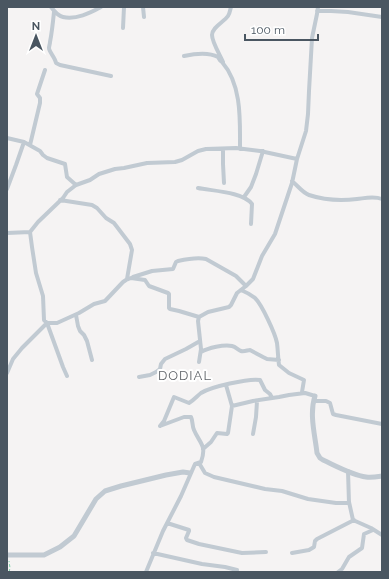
<svg xmlns="http://www.w3.org/2000/svg" width="389" height="579" viewBox="0 0 389 579" font-family="Raleway,sans-serif">
<rect width="100%" height="100%" fill="#f5f3f3"/>
<g fill="none" stroke-linecap="round" stroke-linejoin="round">
<!-- path -->
<path stroke="#7ad0a6" stroke-width="1" stroke-dasharray="3 2" stroke-linecap="butt" d="M9 572 10 568 9 561"/>
<!-- minor -->
<path stroke="#c1cad2" stroke-width="4" d="M51 7C54 11 58 16 63 17 76 20 90 13 101 7
M143 7 144 17
M317 11H331L348 12 382 17
M54 12C53 22 52 32 50 42 50 44 49 46 49 48 49 52 55 57 56 63L60 65 111 76
M123 28 124 7
M184 56C193 54 209 52 218 57 219 59 220 61 222 62 242 85 240 120 240 149
M223 62C220 55 212 42 212 35 212 27 224 22 228 16 230 13 230 10 231 7
M7 138 24 142 40 151 43 155 47 158 65 164 67 177 76 185
M30 145 40 103V98L37 94 45 70
M223 149V164L224 183
M292 181C297 185 303 193 309 195 324 200 341 201 357 199 366 198 374 196 382 199
M198 188C213 191 243 192 252 204L251 224
M7 189 16 165 24 142
M244 197 251 187 256 174 263 151
M60 200 92 205 97 208 106 218 114 223 130 244 132 250 127 279
M30 232 38 222 63 198 67 192 76 185 90 180 99 174 115 169 124 168 147 163 175 162 182 160 198 151 206 149 236 148 260 151 297 159
M7 233 30 232 32 247 36 273 43 296 44 320 47 323H57L79 313 94 304 105 301 123 282 126 280 131 278 145 280 149 286 168 293 169 294V308L170 309 179 311 199 317
M133 277 152 271 173 269 176 262 178 261C187 259 197 257 206 259L236 276 246 286
M241 290C246 292 251 295 255 298 262 305 275 333 277 343 278 351 278 358 279 365L289 373 304 380 302 392 315 396
M76 315 78 326 80 331 84 335 87 341 92 360
M201 352C208 348 224 344 232 346 236 347 238 350 241 351 244 352 248 350 250 350L263 357 267 359 279 360
M199 362 201 349 198 321 199 317 208 312 229 307 231 305 237 293 246 286 253 279 262 256 275 234 292 183 297 159 306 131 308 114 309 91 312 38 317 14 318 7
M7 373 13 359 22 348 47 323 63 367 67 376
M139 377 150 375 156 372 160 369 161 364 165 359 186 349 200 341
M226 385 232 406
M314 401H326L330 403 333 414 336 415 382 424
M160 426 164 421 174 397 189 403C194 400 197 396 201 393 210 387 249 378 260 380L265 390 270 394 272 398
M253 434 256 417 257 401
M203 449 211 442 217 433 227 434 228 433 232 406 253 401 279 397 289 395 305 393
M199 463 205 473 214 477 265 489 282 491 308 499 336 503H349L348 471
M349 502 353 520 371 528 382 535
M167 523 189 530V531L186 538 187 540 199 544 242 553 266 552
M153 553 202 564 225 567 237 570
M292 553 309 550 314 547 315 541 317 539 354 520
M146 572 163 531 181 496 195 464 201 462C207 445 200 444 194 430 192 426 193 421 191 417H184L160 426
M338 572 342 569 349 557 362 548 364 534 373 530"/>
<!-- tertiary -->
<path stroke="#c1cad2" stroke-width="5" d="M315 396C309 414 315 435 317 453L320 458 323 460C336 466 352 475 366 477 371 478 376 477 382 476
M7 555H44L60 547 74 536 96 499 105 491 121 486 166 475 183 472 190 473"/>
</g>
<g text-anchor="middle" dominant-baseline="central" stroke-width="4" stroke-linejoin="round" paint-order="stroke">
<!-- quarter labels -->
<g font-size="13" letter-spacing="1" fill="#5f6368" stroke="#fff">
<text x="185" y="375">DODIAL</text>
</g>
</g>
<!-- border -->
<rect width="389" height="579" fill="none" stroke="#4a5661" stroke-width="16"/>
<!-- north arrow -->
<g transform="translate(36 36)" stroke="#ffffff" stroke-width="3" paint-order="stroke">
<path d="M0-3L7 15L0 10L-7 15Z" fill="#4a5661"/>
<text y="-6" font-size="11" font-weight="bold" text-anchor="middle" fill="#4a5661">N</text>
</g>
<!-- scale -->
<path d="M245 34v6h73v-6" fill="none" stroke="#4a5661" stroke-width="2"/>
<text x="251" y="34" font-size="12" fill="#4a5661" stroke="#ffffff" stroke-width="3" paint-order="stroke">100 m</text>
</svg>
